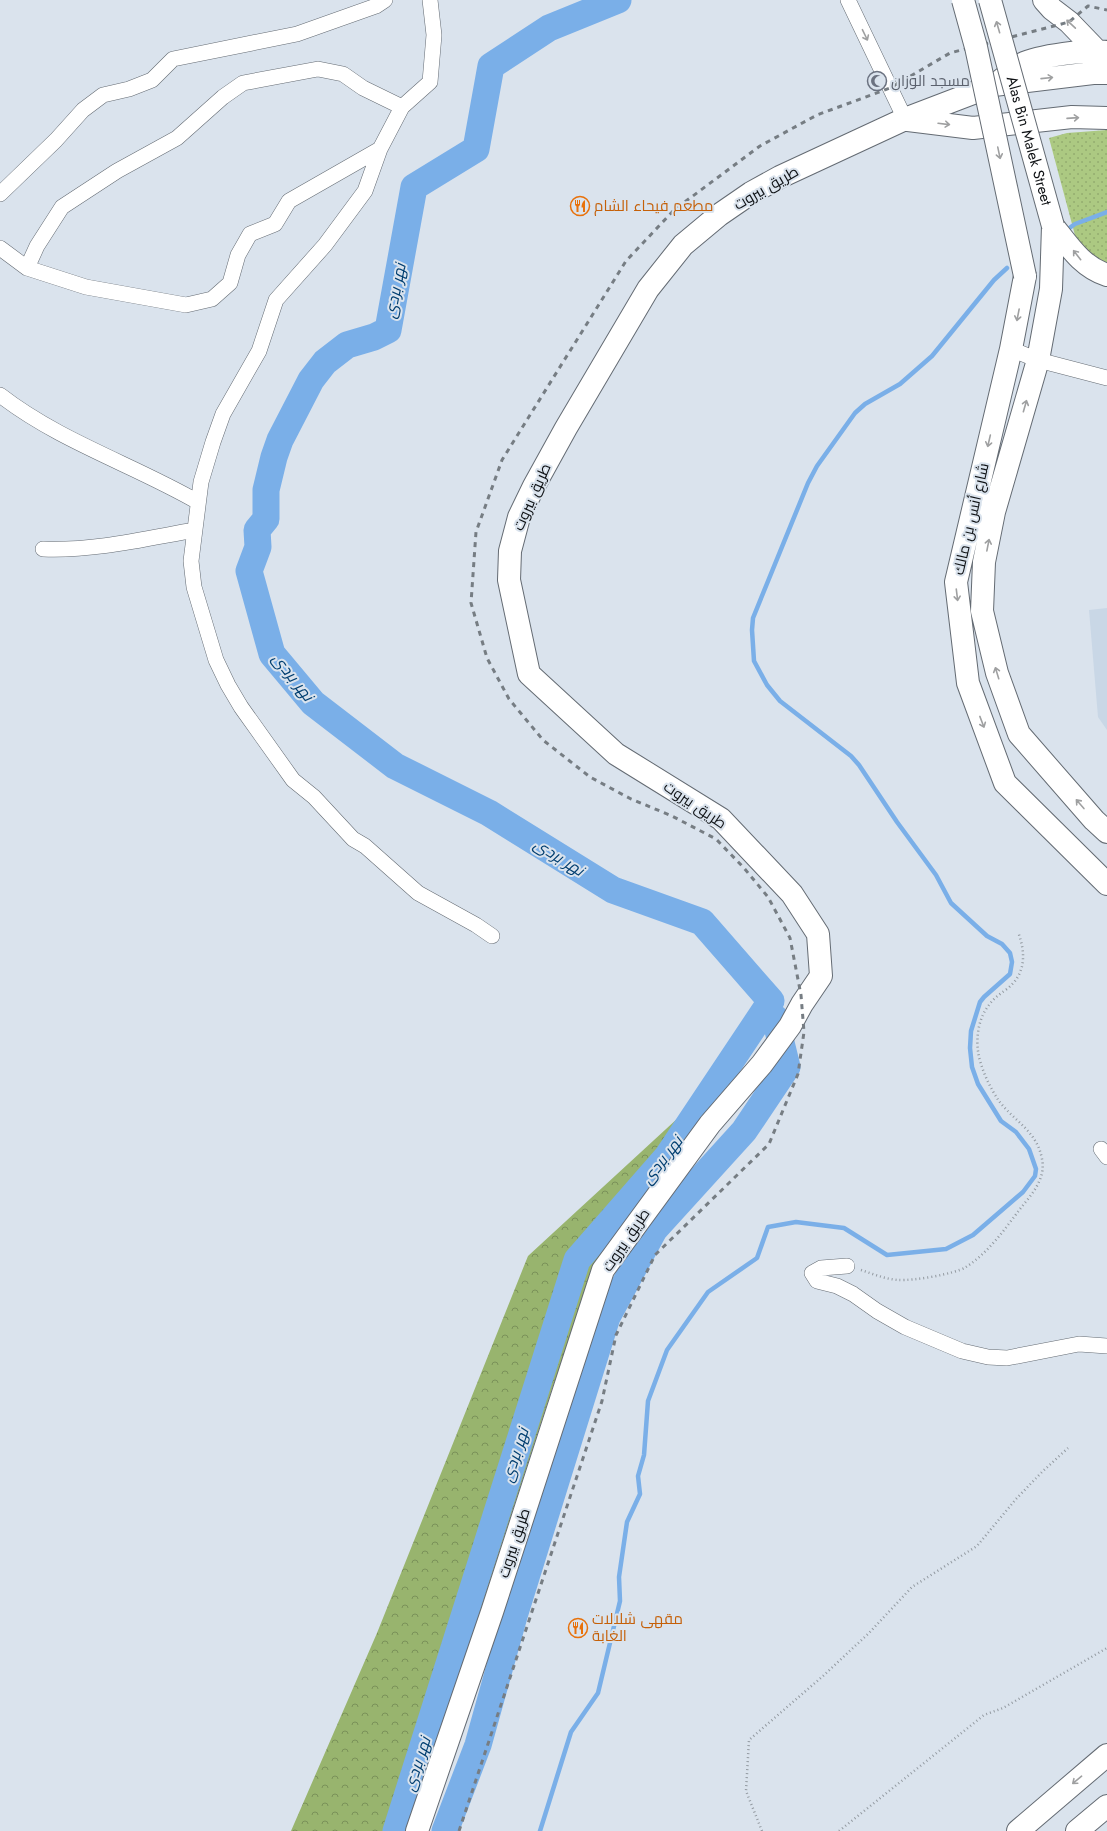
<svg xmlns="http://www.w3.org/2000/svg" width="1107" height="1831" viewBox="0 0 1107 1831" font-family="Jost,Cairo,sans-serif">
<defs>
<pattern id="grass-dots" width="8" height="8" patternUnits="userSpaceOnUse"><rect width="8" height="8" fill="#acc982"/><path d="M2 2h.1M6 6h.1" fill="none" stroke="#93ac6f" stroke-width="1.8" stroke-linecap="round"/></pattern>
<pattern id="forest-crowns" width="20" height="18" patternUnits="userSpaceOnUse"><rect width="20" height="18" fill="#98b46e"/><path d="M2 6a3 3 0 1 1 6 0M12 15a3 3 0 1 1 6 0" fill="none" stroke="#7a9159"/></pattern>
</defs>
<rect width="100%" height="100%" fill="#dae3ed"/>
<!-- built -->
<path fill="#c9d7e6" d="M1107 608V730L1098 717 1089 610Z"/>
<!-- grass -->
<path fill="url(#grass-dots)" d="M1107 130V266L1094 259 1076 239 1049 138 1067 133Z"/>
<!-- forest -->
<path fill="url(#forest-crowns)" d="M716 1083 646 1182 595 1266 552 1389 430 1765 407 1831H291L377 1633 528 1256Z"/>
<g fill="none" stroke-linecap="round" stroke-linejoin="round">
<!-- stream -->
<path stroke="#7aafe8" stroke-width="4.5" d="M1068 229 1075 224 1107 212
M540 1831 571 1732 598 1693 620 1601 619 1577 627 1522 640 1494 638 1476 644 1455 648 1401 667 1350 708 1292 757 1258 768 1227 796 1222 844 1228 887 1255 946 1249 973 1235 1023 1192 1035 1176 1036 1169 1029 1149 1016 1132 1001 1121 978 1084 972 1067 970 1048 971 1031 980 1002 984 997 1010 974 1012 962 1010 953 1002 944 987 936 951 903 936 875 897 822 859 765 851 756 780 701 767 685 754 661 752 630 753 618 808 483 817 466 855 413 865 404 900 384 932 356 994 280 1007 268"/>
<!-- river -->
<path stroke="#7aafe8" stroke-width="27" d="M396 1831 577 1260 667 1157 771 1001 702 922 613 890 489 813 395 766 313 703 272 654 249 571 258 547 257 530 266 519V490L274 457 280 440 311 380 325 362 347 345 374 337 388 330 414 187 476 149 491 66 549 28 618 0
M445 1831 478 1745 514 1616 607 1317 654 1230 744 1131 787 1067 775 1018"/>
<!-- street casing -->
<g stroke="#646b73" stroke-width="16">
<path id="street" d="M848 0 905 119
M380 149 365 191 325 245 276 300 259 351 223 414 213 442 201 482 191 561 194 587 216 660 228 685 241 707 293 780 314 797 353 839 365 846 418 893 476 925 492 936
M0 194 56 140 83 110 103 95 129 89 152 80 173 59 297 34 376 6 385 0
M0 248 27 268 86 287 186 305 212 299 230 283 238 255 250 234 275 224 289 201 380 149 402 107
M27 268 37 246 62 207 117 171 177 138 223 97 243 83 318 69 343 74 363 88 402 107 430 82 434 35 430 0
M1011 349 1038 360 1107 378
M0 395C59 441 134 465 198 502
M43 549C94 551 144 539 195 530
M1101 1149 1107 1157
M847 1266 821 1268 812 1273 817 1281 837 1286 853 1294 877 1311 905 1327 962 1351 988 1357 1007 1358 1079 1344 1107 1346"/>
</g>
<!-- secondary casing -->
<g stroke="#646b73" stroke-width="24">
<path id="secondary" d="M1044 0 1052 9 1069 22 1096 50
M995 85C1004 78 1013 70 1022 64 1038 56 1089 49 1107 52
M908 120 973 128 1072 117 1107 118
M1053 226 1051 289 1038 360 994 512 984 562 982 611 997 673 1019 734 1094 820 1107 832
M1053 226C1069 246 1082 267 1107 275
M1025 276 1011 349 956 582 968 683 1005 783 1107 884
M417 1831 492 1612 603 1270 710 1124 762 1064 790 1026 802 1004 821 976 818 934 792 894 721 819 616 754 529 674 509 580 510 551 519 517 534 486 566 428 648 289 683 245 719 215 751 193 780 177 905 119 994 85 1093 73H1107"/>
</g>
<!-- primary casing -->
<g stroke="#646b73" stroke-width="24">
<path id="primary" d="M1018 1831 1107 1755
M1077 1831 1107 1806"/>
</g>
<!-- path -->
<path stroke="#939aa1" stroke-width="2.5" stroke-dasharray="1 3" stroke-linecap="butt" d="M861 1270C873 1274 885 1279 898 1280 913 1281 955 1274 966 1267 988 1253 1005 1229 1020 1209 1032 1194 1046 1179 1042 1159 1037 1131 1014 1121 999 1101 990 1088 980 1067 978 1051 976 1036 979 1017 989 1005 994 998 1000 994 1007 989 1026 974 1026 953 1018 932
M762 1831 746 1791 749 1740 823 1676 869 1633 912 1587 977 1546 1016 1499 1042 1472 1068 1448
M839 1831 984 1715 1003 1708 1107 1648"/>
<!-- street -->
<use href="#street" stroke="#fff" stroke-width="15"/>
<!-- secondary -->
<use href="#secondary" stroke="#fff" stroke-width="22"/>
<!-- primary -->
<use href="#primary" stroke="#fff" stroke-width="22"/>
<!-- rail -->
<path stroke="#767d83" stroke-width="3" stroke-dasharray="5 5" stroke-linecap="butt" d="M459 1831 602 1401 616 1335 655 1255 769 1144 798 1074 804 1032 801 995 790 938 768 897 744 868 716 839 672 816 631 799 590 777 543 740 509 699 487 658 471 603 476 532 502 460 626 261 674 210 760 146 817 115 890 88 950 53 1069 22 1088 6 1107 10"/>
<!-- secondary-bridge casing -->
<g stroke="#646b73" stroke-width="24" stroke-linecap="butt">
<g id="secondary-bridge">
<path d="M963 0 976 47 1025 276"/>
<path id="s1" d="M990 0 1053 226"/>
</g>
</g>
<!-- secondary-bridge -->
<use href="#secondary-bridge" stroke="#fff" stroke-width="22"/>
</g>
<!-- one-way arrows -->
<defs><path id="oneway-shaft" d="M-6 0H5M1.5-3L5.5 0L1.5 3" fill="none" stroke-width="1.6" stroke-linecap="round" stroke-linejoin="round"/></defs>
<g stroke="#9fa0a1">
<use href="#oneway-shaft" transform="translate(1071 24) rotate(-137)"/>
<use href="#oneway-shaft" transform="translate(998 27) rotate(-106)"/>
<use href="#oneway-shaft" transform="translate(865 35) rotate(64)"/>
<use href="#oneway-shaft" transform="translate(1047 78) rotate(-6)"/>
<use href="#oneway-shaft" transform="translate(1073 118) rotate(-4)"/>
<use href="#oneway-shaft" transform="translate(944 124) rotate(7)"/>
<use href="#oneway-shaft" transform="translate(999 153) rotate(78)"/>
<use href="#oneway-shaft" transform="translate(1077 255) rotate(-128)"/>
<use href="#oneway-shaft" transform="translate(1018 315) rotate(101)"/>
<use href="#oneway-shaft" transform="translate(1025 406) rotate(-74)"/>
<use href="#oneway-shaft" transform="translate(989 441) rotate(103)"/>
<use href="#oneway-shaft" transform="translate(988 545) rotate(-79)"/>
<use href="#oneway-shaft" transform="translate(957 595) rotate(83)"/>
<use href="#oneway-shaft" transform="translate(997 673) rotate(-107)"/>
<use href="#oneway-shaft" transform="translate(982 722) rotate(69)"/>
<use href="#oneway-shaft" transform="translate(1080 804) rotate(-131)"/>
<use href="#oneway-shaft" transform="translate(1077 1780) rotate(140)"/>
</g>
<!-- icons -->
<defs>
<g id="mosque-ring" transform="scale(1)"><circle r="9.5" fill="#dae3ed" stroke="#6b7280" stroke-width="1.5"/><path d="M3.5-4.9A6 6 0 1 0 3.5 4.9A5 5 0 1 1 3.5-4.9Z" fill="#6b7280"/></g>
<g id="restaurant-ring" transform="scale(1)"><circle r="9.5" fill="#dae3ed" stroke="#e8710a" stroke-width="1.5"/><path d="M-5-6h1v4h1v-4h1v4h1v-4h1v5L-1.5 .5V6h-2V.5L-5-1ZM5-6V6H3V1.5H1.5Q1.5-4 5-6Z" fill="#e8710a"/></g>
</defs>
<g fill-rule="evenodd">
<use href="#mosque-ring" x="877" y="81"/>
<use href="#restaurant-ring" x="580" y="206"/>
<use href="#restaurant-ring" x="578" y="1628"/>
</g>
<g text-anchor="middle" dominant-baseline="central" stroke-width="4" stroke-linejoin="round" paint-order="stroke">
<!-- worship labels -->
<g font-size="15" fill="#5b616d" stroke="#dae3ed" text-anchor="start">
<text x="891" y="81">مسجد الوزان</text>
</g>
<!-- street labels -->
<g font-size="15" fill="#0e1114" stroke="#dae3ed">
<text stroke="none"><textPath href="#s1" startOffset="146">Alas Bin Malek Street</textPath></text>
<text transform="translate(766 188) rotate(-30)">طريق بيروت</text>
<text transform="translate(532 497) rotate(-66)">طريق بيروت</text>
<text transform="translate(971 519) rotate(-77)">شارع أنس بن مالك</text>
<text transform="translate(695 805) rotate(34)">طريق بيروت</text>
<text transform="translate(626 1240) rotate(-56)">طريق بيروت</text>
<text transform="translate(514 1543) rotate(-72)">طريق بيروت</text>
</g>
<!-- food labels -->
<g font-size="15" fill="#c56008" stroke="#dae3ed" text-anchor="start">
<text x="594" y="206">مطعم فيحاء الشام</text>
<text x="592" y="1619">مقهى شلالات<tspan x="592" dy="17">الغابة</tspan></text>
</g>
<!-- water labels -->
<g font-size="16" font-style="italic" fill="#003e70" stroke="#dae3ed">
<text transform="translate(395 291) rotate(-79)">نهر بردى</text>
<text transform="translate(293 677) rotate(52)">نهر بردى</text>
<text transform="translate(559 857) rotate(32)">نهر بردى</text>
<text transform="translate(662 1160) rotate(-52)">نهر بردى</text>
<text transform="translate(515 1455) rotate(-72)">نهر بردى</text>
<text transform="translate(417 1764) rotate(-72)">نهر بردى</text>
</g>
</g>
</svg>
